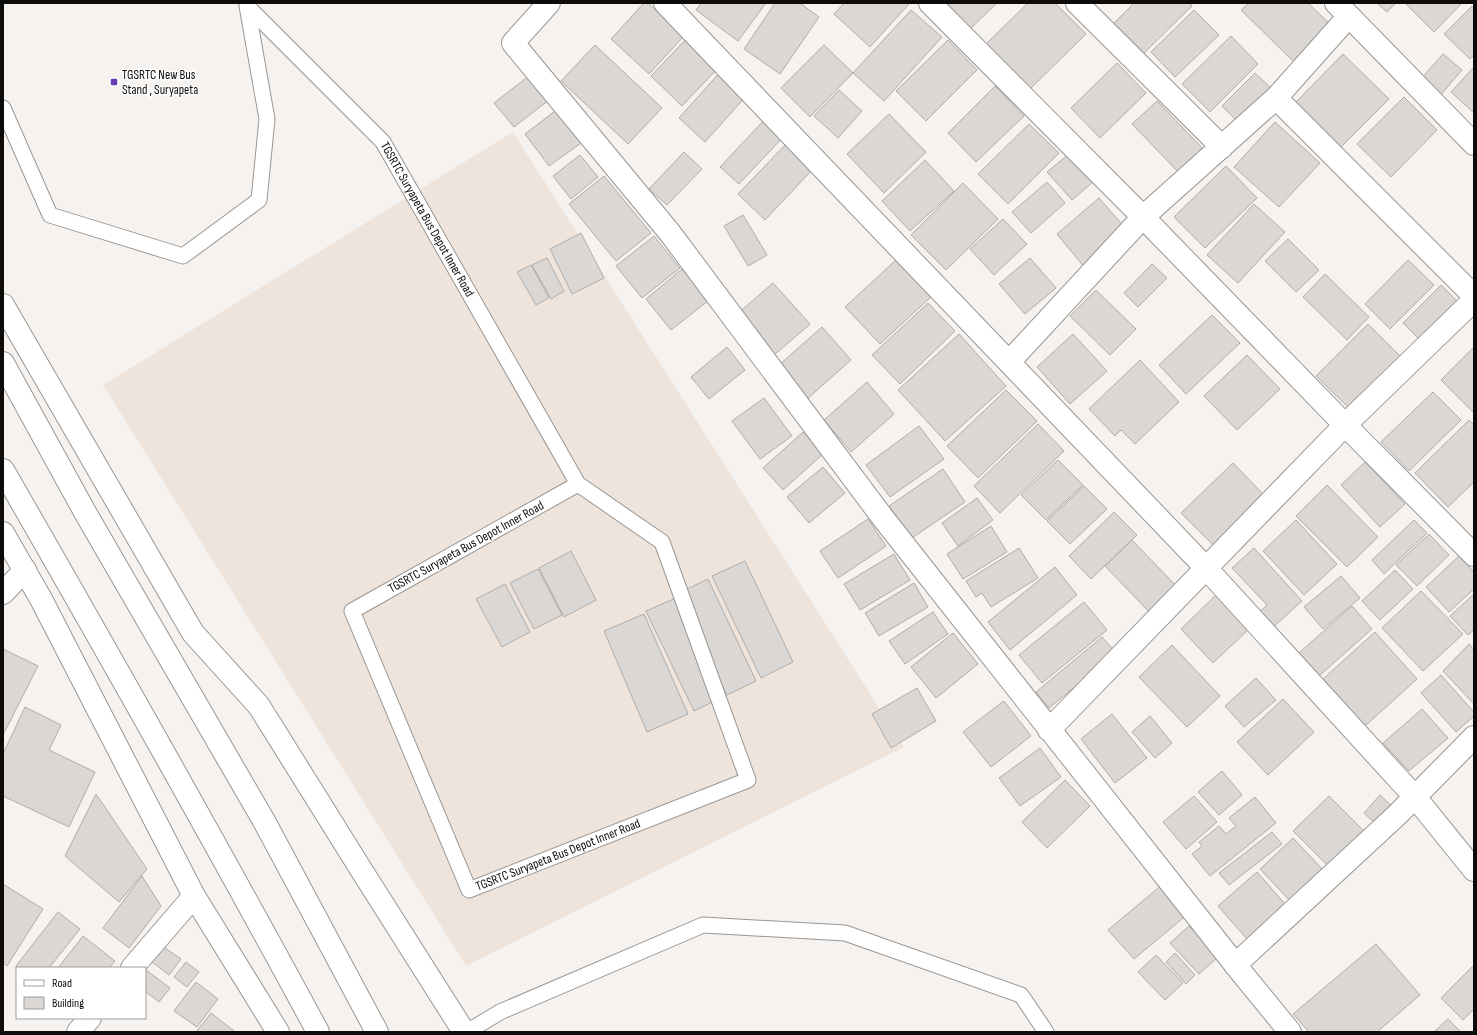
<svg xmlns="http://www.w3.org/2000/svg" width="1477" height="1035" viewBox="0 0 1477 1035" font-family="'Sofia Sans Condensed',sans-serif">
<rect width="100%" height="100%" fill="#f6f2f0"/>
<!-- built -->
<path fill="#eee4dc" d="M513 132 904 747 466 966 103 385Z"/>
<!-- building -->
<path fill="#dad7d4" stroke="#b0acaa" d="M644 3H648L684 36 649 74 611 39Z
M701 3H766L738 41 696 10Z
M775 3H800L819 17 780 74 744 49Z
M844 3H908L909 4 870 47 834 14Z
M950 3H997L970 29 947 6Z
M1028 3H1055L1086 34 1030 89 986 44Z
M1134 3H1190L1192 6 1142 55 1112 25Z
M1249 3H1308L1332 26 1296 64 1241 10Z
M1377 3H1396L1387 12Z
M1405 3H1462L1434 32Z
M1472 6 1474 8V55L1470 59 1444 34Z
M911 10 942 37 884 101 853 73Z
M1194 10 1219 35 1175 77 1151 52Z
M689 36 720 66 682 106 651 76Z
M1231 36 1258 64 1210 112 1182 84Z
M948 40 977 70 926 121 896 91Z
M595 45 662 108 628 144 561 81Z
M824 45 853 73 810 117 781 88Z
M1343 54 1389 99 1339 149 1294 104Z
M1443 54 1462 70 1439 97 1420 80Z
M1117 63 1146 93 1100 138 1071 108Z
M1474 67V113L1451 92Z
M721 71 748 94 705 142 679 118Z
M1255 73 1273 90 1239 123 1222 106Z
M530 75 549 100 514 127 494 103Z
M995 86 1024 116 976 162 948 133Z
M839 90 862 111 838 138 814 116Z
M1404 97 1437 130 1391 177 1357 144Z
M1157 101 1209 155 1184 178 1132 124Z
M559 108 584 141 549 166 525 134Z
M889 114 926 152 884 193 847 154Z
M767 117 786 134 739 184 720 167Z
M1275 122 1320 163 1279 207 1234 167Z
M1029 124 1059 153 1008 204 978 174Z
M787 143 814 168 765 220 738 194Z
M684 152 702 169 667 205 649 189Z
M1069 154 1093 182 1072 200 1047 172Z
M580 155 598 177 571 199 553 176Z
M925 160 954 191 910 231 882 201Z
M1226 166 1257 198 1205 248 1174 217Z
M604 176 651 233 616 261 569 204Z
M1047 182 1065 203 1031 233 1012 212Z
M963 183 998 219 946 270 911 235Z
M1099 198 1128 231 1085 268 1057 234Z
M1254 204 1285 232 1238 283 1207 255Z
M743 215 767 255 748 266 724 226Z
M1003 219 1027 244 994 275 970 249Z
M581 233 604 278 572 294 550 249Z
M654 236 680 268 642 298 616 266Z
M1288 239 1319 270 1296 292 1265 261Z
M547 258 564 291 551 299 532 265Z
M1030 258 1056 288 1025 314 999 284Z
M897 259 932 296 880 344 845 307Z
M1408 260 1434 285 1390 329 1365 304Z
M1152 264 1167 278 1138 307 1124 293Z
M531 265 549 298 536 305 517 272Z
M682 269 708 301 671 330 646 299Z
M1325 274 1369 317 1347 340 1303 297Z
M773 283 810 324 773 356 736 315Z
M1441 285 1470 314 1432 352 1403 323Z
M1096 290 1136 329 1110 355 1070 316Z
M928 303 955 331 900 384 872 355Z
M1212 315 1240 343 1186 394 1159 365Z
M1368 324 1410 366 1359 418 1316 376Z
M822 327 851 360 807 399 778 366Z
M959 334 1006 386 945 441 898 390Z
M1073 334 1107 371 1070 404 1037 367Z
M727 347 745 370 709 399 691 377Z
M1474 347V413L1441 380Z
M1247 355 1280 389 1237 430 1204 396Z
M1140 360 1179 402 1135 444 1121 430 1115 436 1089 409Z
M867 382 894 414 851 452 824 420Z
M1006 390 1037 421 978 478 947 446Z
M1433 392 1461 420 1409 471 1381 442Z
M764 398 792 436 760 459 732 421Z
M1469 420 1474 425V482L1448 507 1415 473Z
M1038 424 1064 451 1000 513 974 486Z
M919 426 944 459 890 497 866 465Z
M803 432 823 454 783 490 763 468Z
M1058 460 1083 485 1046 520 1021 495Z
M1365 462 1405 504 1380 527 1341 485Z
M1233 463 1264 495 1213 545 1181 513Z
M823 467 845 493 809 523 787 497Z
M943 469 965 502 912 538 889 506Z
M1327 485 1378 537 1347 567 1296 516Z
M1084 486 1107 509 1070 544 1047 521Z
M977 498 993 520 958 546 942 523Z
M1114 512 1137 535 1091 579 1069 556Z
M868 519 886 546 838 578 820 551Z
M1296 520 1337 564 1304 595 1263 551Z
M1414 520 1427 533 1384 574 1372 560Z
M991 526 1007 552 963 579 947 554Z
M1429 534 1449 555 1417 586 1396 565Z
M1132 540 1181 591 1154 617 1105 566Z
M1019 548 1038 578 991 607 982 593 976 597 966 581Z
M1254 548 1302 601 1270 630 1256 615 1267 605 1232 568Z
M571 551 596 600 564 617 539 568Z
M894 554 910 580 860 610 844 584Z
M1459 556 1474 572V589L1449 612 1426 587Z
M745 561 793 662 761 678 712 576Z
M1055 567 1077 595 1010 650 988 622Z
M538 569 562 615 534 629 510 583Z
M1395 570 1413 589 1380 620 1362 601Z
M1341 576 1360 598 1323 629 1304 607Z
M708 579 756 681 727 695 679 593Z
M914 583 928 607 879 636 865 613Z
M505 584 530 632 502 647 476 599Z
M1421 591 1463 634 1423 671 1382 628Z
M1217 594 1249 629 1213 663 1181 629Z
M1474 594V630L1468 635 1450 616Z
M676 598 723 697 694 711 646 611Z
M1084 602 1107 630 1042 683 1019 655Z
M1352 606 1372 629 1319 676 1299 653Z
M933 612 948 634 905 664 889 641Z
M644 614 688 714 647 732 604 631Z
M1375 632 1417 679 1365 726 1323 679Z
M953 633 978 664 936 698 911 667Z
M1102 637 1116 653 1049 708 1036 692Z
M1469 644 1474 650V704L1443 671Z
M1172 645 1220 696 1187 727 1139 677Z
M3 649 38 666 3 735Z
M1441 675 1474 712V716L1456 732 1421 693Z
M1256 678 1276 700 1244 727 1225 706Z
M917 688 936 721 891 748 872 714Z
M1283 699 1314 732 1268 775 1237 742Z
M1004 701 1031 736 991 767 963 732Z
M25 707 61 725 49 750 95 772 69 827 3 796V754Z
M1422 709 1448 738 1409 771 1383 743Z
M1112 714 1147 758 1115 783 1081 739Z
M1150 716 1172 743 1155 758 1132 732Z
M1040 748 1061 777 1020 806 999 778Z
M1222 771 1242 795 1219 815 1198 792Z
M1065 780 1090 806 1047 848 1022 822Z
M96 794 147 869 119 902 65 856Z
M1380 795 1395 809 1379 827 1364 813Z
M1194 796 1217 822 1186 849 1163 822Z
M1329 796 1369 836 1333 871 1293 831Z
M1255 797 1276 823 1210 876 1192 854 1202 846 1199 842 1219 826 1226 834 1236 826 1229 818Z
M1272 832 1282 844 1229 885 1219 873Z
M1293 838 1324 871 1291 902 1260 869Z
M1257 872 1286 905 1247 939 1218 906Z
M142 876 161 906 129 948 103 928Z
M3 884 43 909 7 966 3 963Z
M1163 884 1188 914 1134 959 1108 930Z
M58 912 80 929 49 968H19L16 966Z
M1189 926 1218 957 1199 974 1170 943Z
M83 936 115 961 109 968H58Z
M1376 944 1420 995 1377 1032H1309L1293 1014Z
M162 946 181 959 169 975 151 961Z
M1175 953 1195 975 1186 984 1166 962Z
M1156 955 1183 983 1165 1000 1138 972Z
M186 962 199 972 187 987 174 977Z
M1474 965V1009L1463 1020 1441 998Z
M146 970 170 988 159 1002 145 991V972Z
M196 982 218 999 197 1027 174 1011Z
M211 1013 234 1031 233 1032H196Z
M1448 1019 1461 1032H1434Z"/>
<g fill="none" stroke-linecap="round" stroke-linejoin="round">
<!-- service casing -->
<g stroke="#999693" stroke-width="17">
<g id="service">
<path id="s1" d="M248 7 383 142 578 484 352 611 469 890 748 780 662 542 578 484"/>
<path d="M3 108 50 215 183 256 259 200 267 119 247 6"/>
<path d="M467 1032 500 1012 703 925 845 933 1021 995 1046 1032"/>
</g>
</g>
<!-- minor casing -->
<g stroke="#999693" stroke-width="24">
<path id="minor" d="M549 3 513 43 670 233 883 518 1241 972 1290 1032
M665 3 1206 568 1415 797 1474 870
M930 3 1143 217 1345 425 1474 555
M1077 3 1222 147
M1336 3 1349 16
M1276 98 1349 16 1474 144
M1009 362 1143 217 1276 98 1474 296
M3 593 25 570
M1049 730 1345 425 1474 300
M1235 965 1397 815 1474 737
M132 968 194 896
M78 1032 90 1018"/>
</g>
<!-- primary casing -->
<g stroke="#999693" stroke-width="24">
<path id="primary" d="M3 305 193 633 259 706 362 871 464 1032
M3 533 41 599 194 896 278 1032"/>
</g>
<!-- trunk casing -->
<g stroke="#999693" stroke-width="24">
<path id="trunk" d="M3 363 86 514 264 821 377 1032
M3 470C110 656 216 843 318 1032"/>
</g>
<!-- service -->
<use href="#service" stroke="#fff" stroke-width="15"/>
<!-- minor -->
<use href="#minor" stroke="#fff" stroke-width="22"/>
<!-- primary -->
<use href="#primary" stroke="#fff" stroke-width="22"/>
<!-- trunk -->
<use href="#trunk" stroke="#fff" stroke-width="22"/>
</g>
<!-- markers -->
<rect fill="#663cb4" stroke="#fff" stroke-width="1.5" x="110" y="78" width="8" height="8" rx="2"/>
<g text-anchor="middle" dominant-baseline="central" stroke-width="3" stroke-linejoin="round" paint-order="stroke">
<!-- poi labels -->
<g font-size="13" fill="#0d0c0b" stroke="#fff" text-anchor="start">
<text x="122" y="75">TGSRTC New Bus<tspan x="122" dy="15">Stand , Suryapeta</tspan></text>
</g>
<!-- street labels -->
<g font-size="13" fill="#0d0c0b" stroke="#fff">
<text stroke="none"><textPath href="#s1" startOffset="280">TGSRTC Suryapeta Bus Depot Inner Road</textPath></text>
<text transform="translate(466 547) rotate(-29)">TGSRTC Suryapeta Bus Depot Inner Road</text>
<text stroke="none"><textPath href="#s1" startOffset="1242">TGSRTC Suryapeta Bus Depot Inner Road</textPath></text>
</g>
</g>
<!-- border -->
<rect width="1477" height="1035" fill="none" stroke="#0d0c0b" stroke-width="8"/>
<!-- legend -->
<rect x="16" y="967" width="130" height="52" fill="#ffffff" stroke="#9e9e9d"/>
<rect x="24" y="980" width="20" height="6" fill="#ffffff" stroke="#9e9e9d"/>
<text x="52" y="987" font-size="12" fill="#0d0c0b">Road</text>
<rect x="24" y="997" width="20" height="12" fill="#dad7d4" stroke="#9e9e9d"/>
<text x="52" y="1007" font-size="12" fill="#0d0c0b">Building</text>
</svg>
